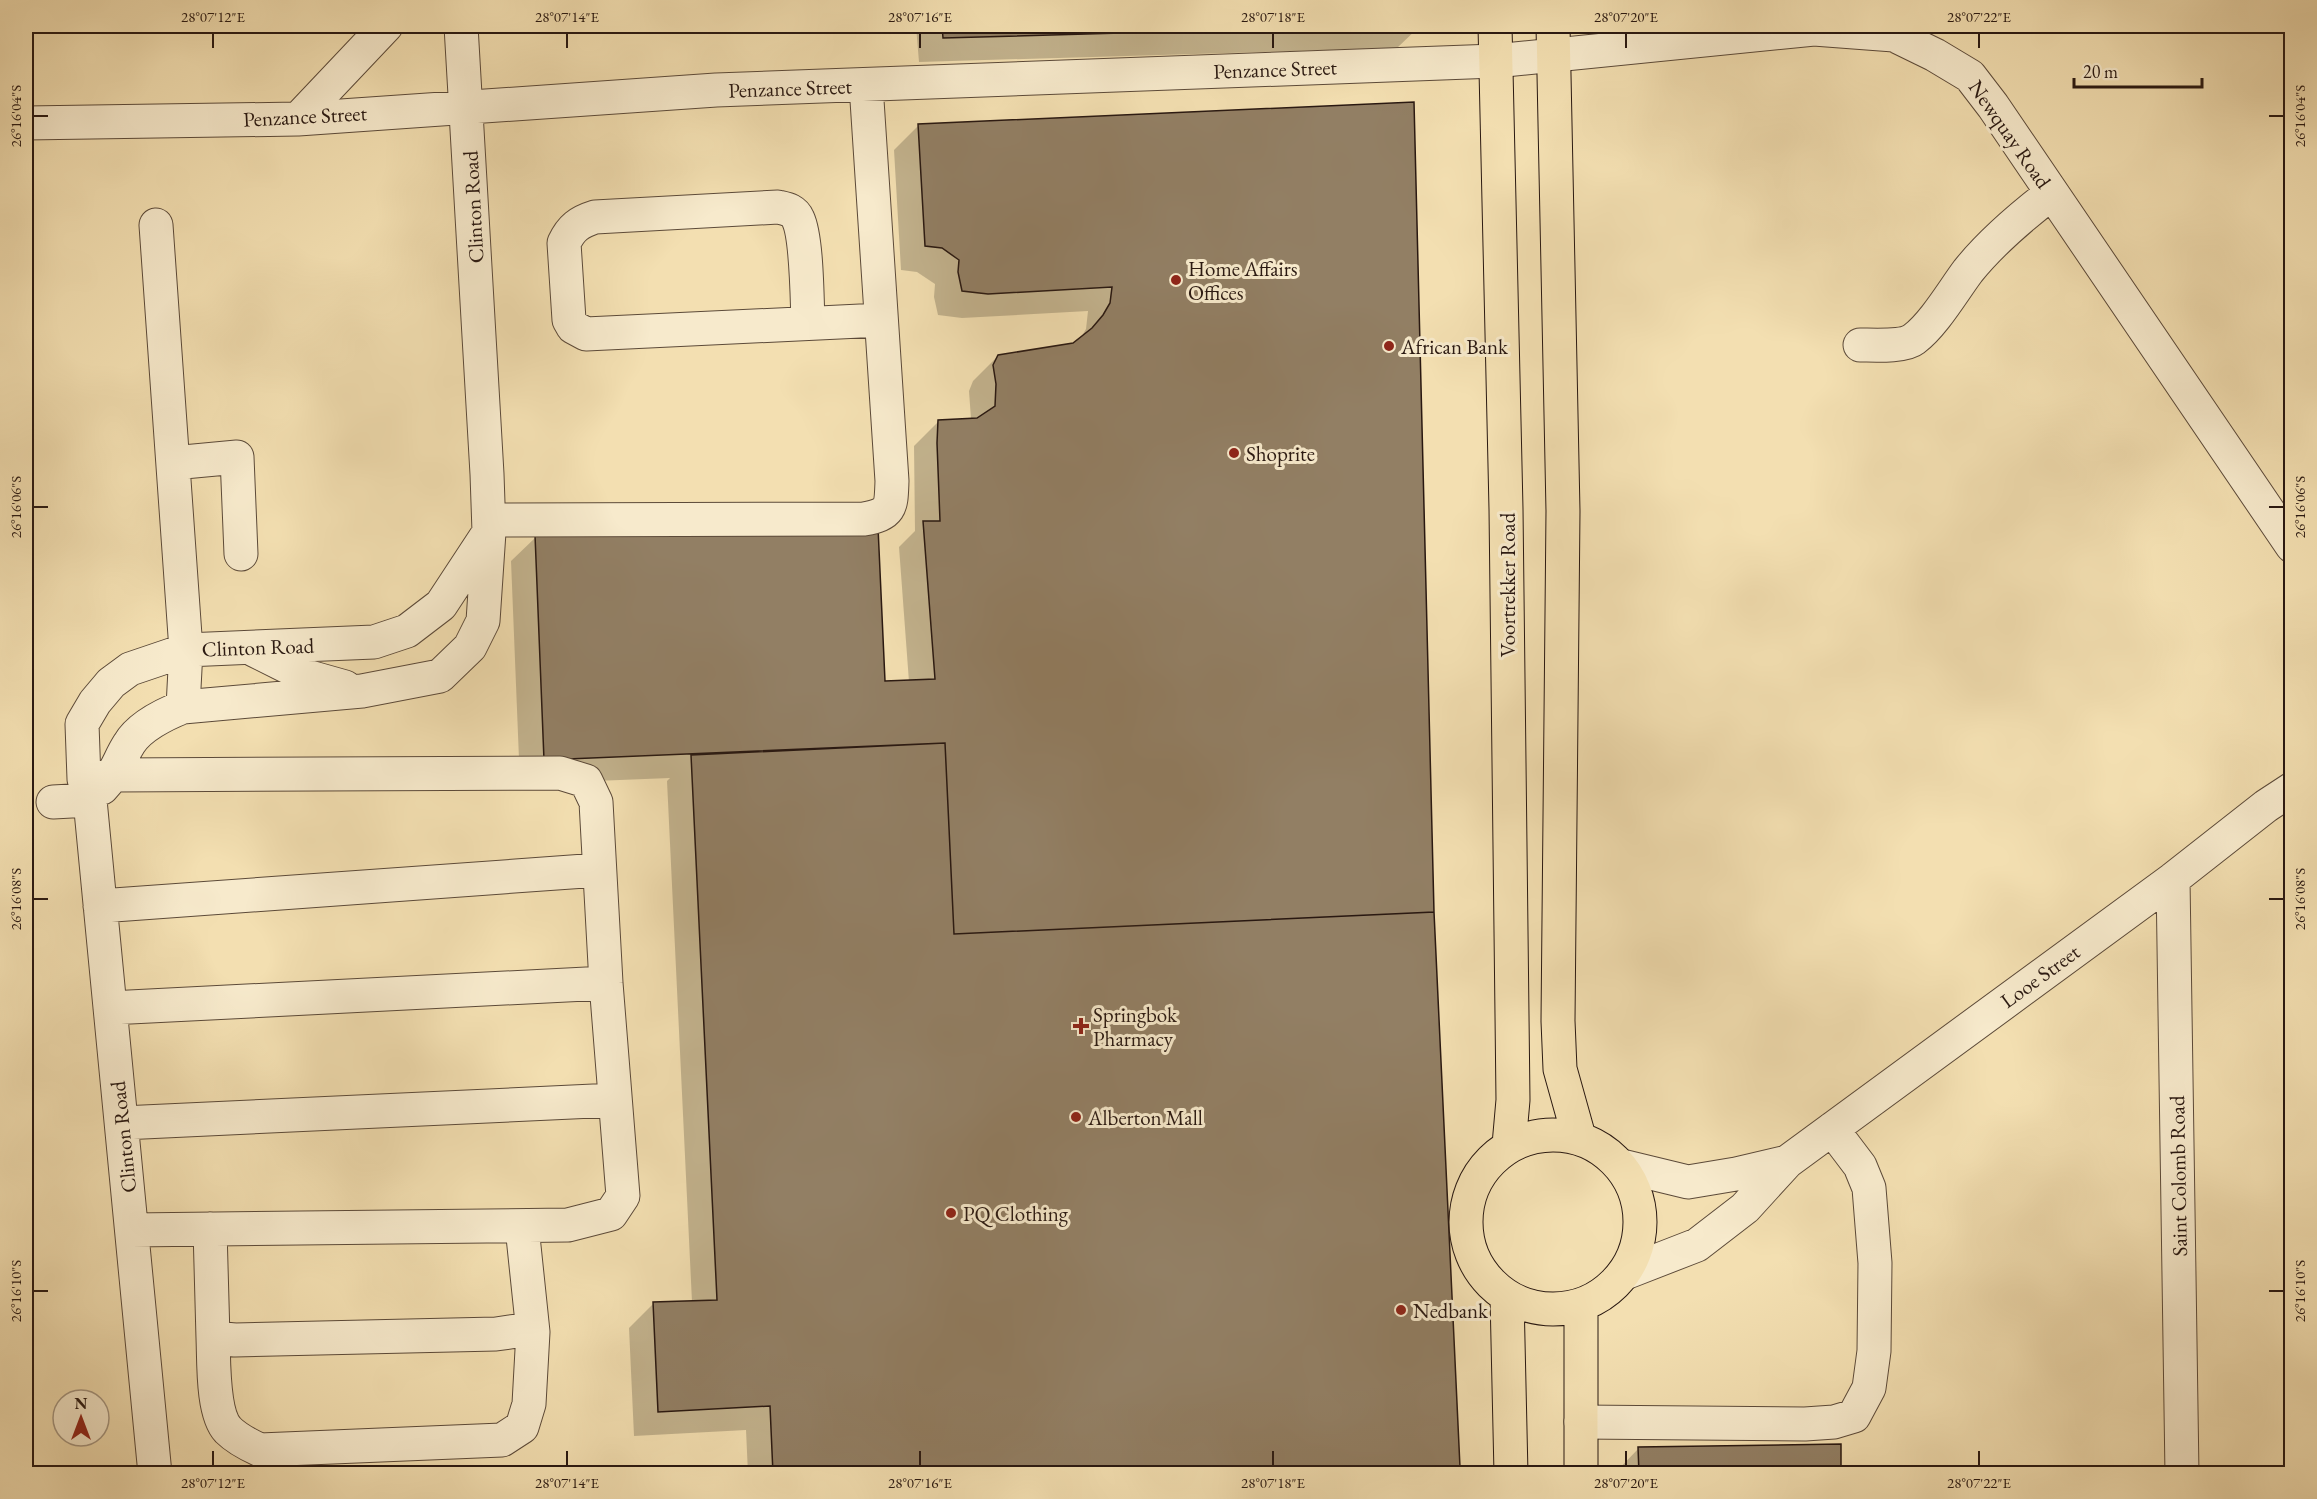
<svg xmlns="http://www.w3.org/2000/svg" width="2317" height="1499" viewBox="0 0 2317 1499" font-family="'EB Garamond',serif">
<rect width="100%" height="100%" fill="#f3dfb1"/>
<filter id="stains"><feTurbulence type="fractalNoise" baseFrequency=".00333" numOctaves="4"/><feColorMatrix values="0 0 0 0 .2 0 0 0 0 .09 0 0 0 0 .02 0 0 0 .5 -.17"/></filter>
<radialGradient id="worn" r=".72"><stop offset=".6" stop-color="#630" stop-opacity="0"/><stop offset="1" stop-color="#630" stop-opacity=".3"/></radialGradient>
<!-- shadow -->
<path fill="#0003" d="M916 26H1420L1397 48 919 62Z
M1413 104 1432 911 1458 1467 1452 1474H748L746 1430 634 1436 629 1328 653 1304 692 1302 667 781 670 778 520 784 511 561 536 537 883 683 909 682 899 547 915 531 914 446 939 421 971 419 969 391 973 381 998 356 1073 344 1080 339 1086 329 1088 311 962 318 938 315 934 297 935 284 917 272 901 270 894 150 918 126Z
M1639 1448 1840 1474H1614Z"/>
<!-- building -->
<path fill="#927f64" stroke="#291811" stroke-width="1.5" d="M942 26H1375L943 38Z
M1414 102 1434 912 954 934 945 743 544 760 535 535 878 527 885 681 935 679 923 521H940L937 443 938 420 977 418 995 406 996 384 993 365 998 355 1073 343 1092 328 1103 315 1110 303 1112 287 988 294 962 291 958 272 959 260 942 248 925 246 918 124Z
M945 743 954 934 1434 912 1460 1467 1326 1474H773L770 1406 658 1412 653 1302 717 1300 691 755Z
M1841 1444V1474H1639L1638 1447Z"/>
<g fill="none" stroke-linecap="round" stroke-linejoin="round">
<!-- minor casing -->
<g stroke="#5c4a39" stroke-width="35">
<path id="minor" d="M298 119 386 26
M26 123 298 119 716 90 1495 61 1814 29 1894 35 1935 55 1970 76 1993 106 2292 546
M156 225 186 650 183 707
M808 323C807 299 807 238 798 219 794 210 787 209 778 207L595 217C579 222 571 228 564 243L569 320 573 327 586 334 881 320
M1860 345C1873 345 1904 347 1914 339 1934 324 1953 291 1968 271 1992 241 2022 216 2052 193
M173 463 237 457 241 554
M489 520 864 519C892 514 891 507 892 481L866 85
M254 650 306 676 345 687
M84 779 114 775 560 773 586 781 596 802 606 983 623 1196 611 1214 568 1225 132 1230
M102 788C118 771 118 761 129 744 139 727 165 714 183 707L362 691 440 676 470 647 483 621 489 532 487 474 461 26
M53 802 90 800
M2173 879 2182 1474
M100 906 599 870
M110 1008 606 983
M122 1123 615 1100
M1622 1166 1688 1182 1736 1174 1787 1162
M210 1229 213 1338 235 1340 496 1334 517 1331 533 1332 522 1227
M1625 1273 1697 1245 1745 1208 1787 1162 2173 879 2266 806 2292 789
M213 1338C214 1361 212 1413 228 1430 237 1439 249 1445 260 1450L502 1440 522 1427 529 1404 533 1332
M1581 1422 1805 1424 1834 1422 1854 1416 1869 1388 1874 1351 1875 1263 1869 1188 1860 1166 1832 1129
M155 1474 90 800 84 779 82 724 95 702 111 683 130 669 186 650 374 642 407 631 441 605 489 532"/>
</g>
<!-- major casing -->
<g stroke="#291811" stroke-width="35">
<path id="major" d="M1495 26 1506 509 1513 1100 1509 1145
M1553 26 1563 511 1558 1021 1560 1069 1579 1137
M1466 1222a87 87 0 1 1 174 0a87 87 0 1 1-174 0Z
M1507 1297 1511 1474
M1581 1306V1474"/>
</g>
<!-- minor -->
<use href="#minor" stroke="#f7eacc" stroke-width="33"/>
<!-- major -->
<use href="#major" stroke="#f3dfb1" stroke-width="33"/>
</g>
<!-- ticks -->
<path fill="none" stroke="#291811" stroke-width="2" d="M213 33V48M567 33V48M920 33V48M1273 33V48M1626 33V48M1979 33V48M33 116H48M2269 116H2284M33 507H48M2269 507H2284M33 899H48M2269 899H2284M33 1291H48M2269 1291H2284M213 1451V1466M567 1451V1466M920 1451V1466M1273 1451V1466M1626 1451V1466M1979 1451V1466"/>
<!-- markers -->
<g fill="#8f2418" stroke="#f7eacc" stroke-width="2">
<circle cx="1176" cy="280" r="6"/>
<circle cx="1389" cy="346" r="6"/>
<circle cx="1234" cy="453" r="6"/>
<path d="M1078 1017h6v6h6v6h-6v6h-6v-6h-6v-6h6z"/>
<circle cx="1076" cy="1117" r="6"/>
<circle cx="951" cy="1213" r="6"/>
<circle cx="1401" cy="1310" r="6"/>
</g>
<g text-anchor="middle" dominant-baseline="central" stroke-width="6" stroke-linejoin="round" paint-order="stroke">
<!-- street labels -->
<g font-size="21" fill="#291811" stroke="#f7eacc">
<text transform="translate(1275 69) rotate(-2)">Penzance Street</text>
<text transform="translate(790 88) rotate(-2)">Penzance Street</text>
<text transform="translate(305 116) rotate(-3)">Penzance Street</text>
<text transform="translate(2010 134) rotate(55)">Newquay Road</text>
<text transform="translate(473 207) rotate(-93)">Clinton Road</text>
<text transform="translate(1507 585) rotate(-90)">Voortrekker Road</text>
<text transform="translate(258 647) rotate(-2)">Clinton Road</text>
<text transform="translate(2040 976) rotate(-36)">Looe Street</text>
<text transform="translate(123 1137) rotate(-96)">Clinton Road</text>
<text transform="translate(2178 1176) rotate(-91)">Saint Colomb Road</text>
</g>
<!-- poi labels -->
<g font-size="21" fill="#291811" stroke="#f7eacc" text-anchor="start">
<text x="1188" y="268">Home Affairs<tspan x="1188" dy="24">Offices</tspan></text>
<text x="1401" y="346">African Bank</text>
<text x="1246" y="453">Shoprite</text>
<text x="1093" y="1014">Springbok<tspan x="1093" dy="24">Pharmacy</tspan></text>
<text x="1088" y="1117">Alberton Mall</text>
<text x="963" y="1213">PQ Clothing</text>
<text x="1413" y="1310">Nedbank</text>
</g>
</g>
<!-- margin -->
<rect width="2317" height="1499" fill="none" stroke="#f3dfb1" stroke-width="66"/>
<!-- north arrow -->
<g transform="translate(81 1418)"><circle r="28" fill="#f7eacc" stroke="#a59681" stroke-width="1.5"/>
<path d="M0-4.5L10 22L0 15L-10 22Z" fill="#8f2418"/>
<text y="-9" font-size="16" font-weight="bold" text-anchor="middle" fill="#291811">N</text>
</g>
<!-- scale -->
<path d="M2074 78v9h128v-9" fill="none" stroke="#291811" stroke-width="3"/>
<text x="2083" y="78" font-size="18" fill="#291811" stroke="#f7eacc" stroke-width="4.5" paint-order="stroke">20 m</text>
<rect x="33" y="33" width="2251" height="1433" fill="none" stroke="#291811" stroke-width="2"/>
<g font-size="15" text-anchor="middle" fill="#291811">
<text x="213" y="22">28°07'12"E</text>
<text x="567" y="22">28°07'14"E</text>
<text x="920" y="22">28°07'16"E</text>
<text x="1273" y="22">28°07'18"E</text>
<text x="1626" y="22">28°07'20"E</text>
<text x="1979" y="22">28°07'22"E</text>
<text transform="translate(16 116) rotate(-90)" y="5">26°16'04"S</text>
<text transform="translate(2300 116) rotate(-90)" y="5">26°16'04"S</text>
<text transform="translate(16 507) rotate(-90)" y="5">26°16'06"S</text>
<text transform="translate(2300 507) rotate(-90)" y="5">26°16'06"S</text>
<text transform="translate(16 899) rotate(-90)" y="5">26°16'08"S</text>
<text transform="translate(2300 899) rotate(-90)" y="5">26°16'08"S</text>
<text transform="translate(16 1291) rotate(-90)" y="5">26°16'10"S</text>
<text transform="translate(2300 1291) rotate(-90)" y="5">26°16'10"S</text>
<text x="213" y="1488">28°07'12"E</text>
<text x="567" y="1488">28°07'14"E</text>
<text x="920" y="1488">28°07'16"E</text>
<text x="1273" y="1488">28°07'18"E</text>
<text x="1626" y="1488">28°07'20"E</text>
<text x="1979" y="1488">28°07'22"E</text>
</g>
<rect width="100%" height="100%" filter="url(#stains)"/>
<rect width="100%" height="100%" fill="url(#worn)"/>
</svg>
